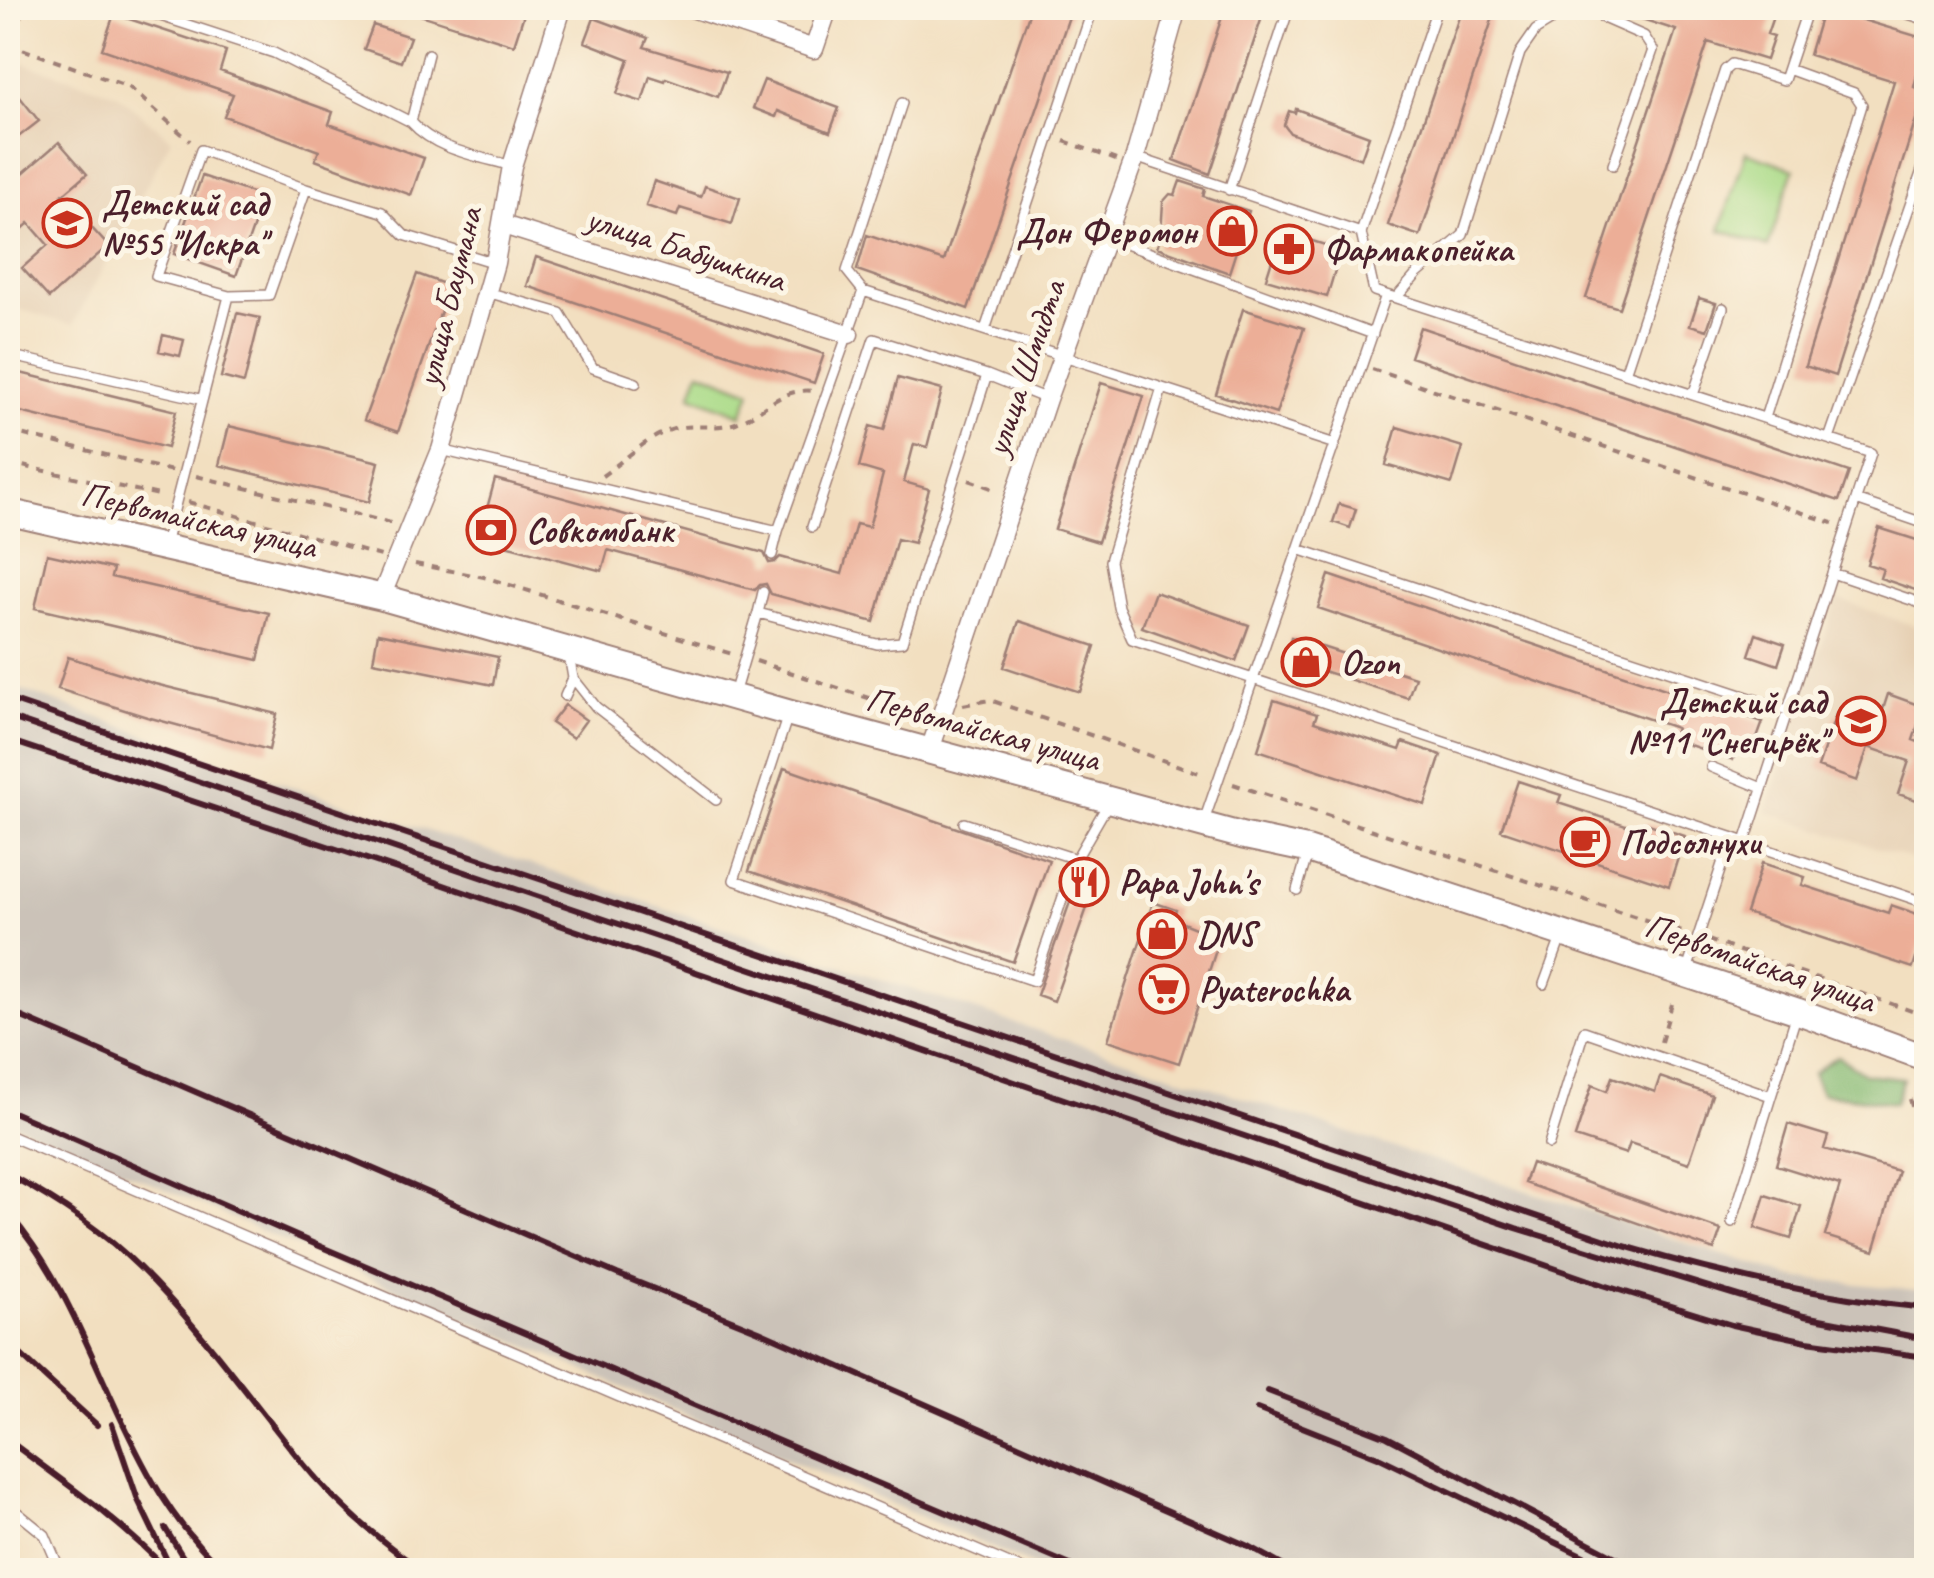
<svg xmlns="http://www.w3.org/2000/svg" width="1934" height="1578" viewBox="0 0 1934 1578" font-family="Caveat,sans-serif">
<rect width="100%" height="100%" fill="#fcf5e5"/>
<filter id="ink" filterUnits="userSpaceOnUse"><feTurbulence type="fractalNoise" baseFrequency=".01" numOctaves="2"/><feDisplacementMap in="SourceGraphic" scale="20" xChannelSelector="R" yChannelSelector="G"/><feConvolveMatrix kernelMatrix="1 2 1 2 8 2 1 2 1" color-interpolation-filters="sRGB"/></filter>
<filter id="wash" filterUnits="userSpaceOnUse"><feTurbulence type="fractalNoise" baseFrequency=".0048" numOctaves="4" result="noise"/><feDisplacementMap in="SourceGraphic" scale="40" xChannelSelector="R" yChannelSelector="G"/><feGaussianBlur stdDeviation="2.25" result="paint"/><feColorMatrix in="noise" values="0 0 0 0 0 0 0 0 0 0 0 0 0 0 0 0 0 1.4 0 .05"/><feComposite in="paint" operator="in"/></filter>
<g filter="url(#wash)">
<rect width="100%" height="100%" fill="#f2dfc0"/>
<!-- built -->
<path fill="#e6d0b4" d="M8 58 117 94 171 139 73 325 8 306Z
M1837 599 1926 630V864L1766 812Z"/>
<!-- industrial -->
<path fill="#cbc2b8" d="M8 685 257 775 1790 1277 1926 1291V1570H1044L8 1121Z"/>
<!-- green -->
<path fill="#abdb89" stroke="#7a7d5a" stroke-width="2.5" d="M1746 152 1794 169 1768 247 1720 230Z
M700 371 751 391 742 415 691 395Z"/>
<!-- forest -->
<path fill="#88bb75" stroke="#696d50" stroke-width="2.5" d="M1837 1056 1865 1074 1903 1078 1895 1103 1821 1093 1813 1073Z"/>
<g id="blocks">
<!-- building -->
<path fill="#ecae97" d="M408 8H526L514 45 408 11Z
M1031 8H1072L968 309 857 270 867 235 944 261Z
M1225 8H1265L1210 174 1174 160Z
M1462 8H1496L1420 236 1388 225Z
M1617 8H1776L1767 34 1774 36 1766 60 1708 42 1619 308 1586 298 1676 30 1617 11Z
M1823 8 1926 39 1914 87 1925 91 1835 376 1805 366 1894 81 1809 55Z
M114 14 226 51 220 71 333 112 329 124 424 158 411 195 315 160 319 151 224 116 233 94 102 49Z
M594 18 648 38 644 47 727 72 718 97 666 78 665 81 650 76 642 102 617 94 629 59 585 42Z
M373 25 410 37 401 62 364 49Z
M764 80 839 108 830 132 778 111 776 117 753 108Z
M8 82 39 121 8 145Z
M1296 109 1369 136 1361 159 1290 133 1284 125 1289 111 1295 113Z
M59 142 87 174 62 195 108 246 49 298 22 268 48 245 29 223 8 242V186Z
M202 176 264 197 236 276 174 254Z
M654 181 701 197 705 186 740 198 732 224 680 208 677 216 646 206Z
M1180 181 1205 189 1203 196 1249 211 1229 273 1157 247 1161 235 1163 202 1170 194 1175 195Z
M1281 231 1341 250 1327 297 1266 279Z
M536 257 824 354 814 383 527 286Z
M417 274 450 286 398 432 364 420Z
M1699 298 1716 303 1707 330 1690 325Z
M1243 309 1304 328 1276 414 1216 394Z
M237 313 260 318 244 383 221 377Z
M1420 327 1849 472 1839 501 1410 357Z
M163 335 184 340 180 356 159 351Z
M8 370 176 411 167 448 8 409Z
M898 378 942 390 927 447 914 444 904 482 929 489 914 543 897 539 874 622 771 594 766 584 760 585 755 590 608 550 602 571 479 538 495 479 764 553 769 563 775 562 780 557 842 574 856 524 869 527 883 474 859 467 870 426 884 430Z
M1101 383 1144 396 1098 542 1055 529Z
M229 426 379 462 369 502 219 465Z
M1397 427 1463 447 1452 484 1386 465Z
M1339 504 1356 509 1350 528 1333 522Z
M1879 528 1926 543V585L1920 583 1918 591 1880 578 1883 569 1867 564Z
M47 554 113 569 111 577 269 613 258 660 35 608Z
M1329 575 1763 722 1751 755 1736 750 1733 760 1672 739 1676 728 1318 608Z
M1155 592 1249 625 1236 661 1142 627Z
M1019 621 1095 646 1080 692 1004 667Z
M378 633 498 657 493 685 373 661Z
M1756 634 1785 644 1778 665 1749 655Z
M1291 637 1415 677 1408 698 1285 659Z
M68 657 155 684 277 714 269 750 147 717 58 689Z
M1888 694 1924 707 1913 740 1926 745V803L1898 794 1909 761 1868 747 1857 781 1818 767 1836 714 1877 728Z
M1274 700 1317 714 1314 722 1400 750 1403 742 1441 755 1425 805 1258 750Z
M565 705 586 720 573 738 551 723Z
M784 768 1049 860 1013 962 749 871Z
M1518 781 1561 795 1558 803 1644 831 1646 823 1685 836 1669 886 1501 830Z
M1762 863 1805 877 1802 885 1888 913 1891 905 1926 917V928L1913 968 1746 913Z
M1081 871 1098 877 1054 1001 1037 995Z
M1153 902 1176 910 1173 919 1220 938 1179 1063 1108 1040Z
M1612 1077 1655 1092 1660 1077 1712 1095 1689 1163 1630 1143 1626 1154 1575 1137 1592 1085 1607 1091Z
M1788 1124 1828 1136 1824 1149 1898 1171 1874 1251 1825 1236 1840 1185 1776 1165Z
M1531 1163 1721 1230 1714 1250 1524 1183Z
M1765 1195 1801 1206 1791 1239 1755 1228Z"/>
</g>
</g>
<g filter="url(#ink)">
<use href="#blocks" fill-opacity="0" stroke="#9e7f76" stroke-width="2.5"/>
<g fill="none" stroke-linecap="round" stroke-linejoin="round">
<!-- service casing -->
<g stroke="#9e7f76" stroke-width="12">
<path id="service" d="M136 8 274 53 411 122
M1601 8 1603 18 1644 36 1653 50 1613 165
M428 54 411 122C436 150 477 156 512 166
M1135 157 1361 233 1374 291 1386 295
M306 189 382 212 404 235 495 263
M1229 190 1289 8
M1361 233 1437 8
M1106 237 1373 334
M863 291 847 271 902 103
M487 292 560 313 593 368 636 383
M1396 298 1417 274 1463 235 1520 53 1536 30 1572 8
M985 330 1093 8
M8 355 200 399
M1625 373 1725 70 1732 64 1784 80 1808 8
M1162 388 1110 561 1118 607 1132 639 1731 837
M1693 395 1723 308
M1765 418 1862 105 1854 93 1788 69
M1829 439 1926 159
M441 450 778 531 863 291 1335 444
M1856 500 1926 524
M812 527 874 339 987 375 1047 399
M165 545 229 296 156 276 201 150 306 189 269 295 229 296
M1298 549 1787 710
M772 555 778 531
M1832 573 1926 605
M758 613 763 592
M569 655 573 678 596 707 716 800
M734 694 758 613 877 644 902 642 987 375
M565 696 573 678
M788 715 734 880 1034 981 1076 859 1109 802
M1711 767 1762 788
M1204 821 1386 295 1396 298 1871 453 1745 842 1731 837 1687 970
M964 823 1076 859
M1745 842 1926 903
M1297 890 1308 852
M1544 984 1562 935
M1920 1053 1926 1034
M8 1135 1023 1570
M1549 1144 1584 1031 1771 1096
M1732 1222 1797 1013
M8 1505 45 1535 60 1570"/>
</g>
<!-- minor casing -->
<g stroke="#9e7f76" stroke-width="21">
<path id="minor" d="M692 8 814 49 828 8
M1904 8 1926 15
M503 225 849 334
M381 597 441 450 495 263 512 166 562 8
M930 750 1047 399 1135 157 1177 8"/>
</g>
<!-- secondary casing -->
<g stroke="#9e7f76" stroke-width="29">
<path id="secondary" d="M8 512 381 597 789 713 1243 836 1309 850 1797 1011 1926 1058"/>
</g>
<!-- path -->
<path stroke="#9e7f76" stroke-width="4" stroke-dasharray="8 8" stroke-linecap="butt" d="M8 26 31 8
M8 44 129 87 190 141
M1064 141 1116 160
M1372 369 1833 523
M8 431 172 471
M8 463 164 496
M196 476 391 523
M602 476C625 460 653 431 682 427 700 425 718 429 736 423 764 413 780 387 814 391
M969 480 997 490
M188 502 381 556
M415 564 484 577 732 654
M756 661 905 710 923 709
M963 705 990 700 1205 775
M1233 784 1685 933
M1708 940 1926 1016
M1661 1042 1672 1004
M1910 1099 1926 1157"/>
<!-- service -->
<use href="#service" stroke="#fff" stroke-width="9"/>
<!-- minor -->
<use href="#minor" stroke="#fff" stroke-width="18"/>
<!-- secondary -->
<use href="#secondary" stroke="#fff" stroke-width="25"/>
<!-- rail -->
<path stroke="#4a1f2b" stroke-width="6" d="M8 699 1624 1246C1723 1275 1824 1298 1926 1308
M8 717 1516 1228 1804 1316 1926 1339
M8 740 415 875 1603 1285 1732 1325 1807 1341 1926 1357
M8 1011 617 1274 759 1331 1248 1546 1291 1570
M8 1110 317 1245 1082 1570
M8 1174C54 1199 101 1229 139 1267 198 1325 245 1392 297 1456 332 1500 376 1538 421 1570
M8 1213C100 1317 116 1476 224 1570
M8 1343 97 1425
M1268 1391 1387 1437 1640 1570
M1257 1409 1378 1457 1596 1562
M112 1424 138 1500 166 1558
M8 1440C62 1481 120 1520 167 1570
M165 1528 191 1570"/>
</g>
</g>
<!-- icons -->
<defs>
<g id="school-ring" transform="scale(2.5)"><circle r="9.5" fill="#fcf5e5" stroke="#c8321e" stroke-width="1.5"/><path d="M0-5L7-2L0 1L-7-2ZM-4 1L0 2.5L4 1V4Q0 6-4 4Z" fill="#c8321e"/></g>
<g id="shop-ring" transform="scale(2.5)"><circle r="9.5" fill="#fcf5e5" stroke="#c8321e" stroke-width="1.5"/><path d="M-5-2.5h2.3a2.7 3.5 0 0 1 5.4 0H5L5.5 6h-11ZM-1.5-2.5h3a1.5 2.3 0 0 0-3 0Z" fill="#c8321e"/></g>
<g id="pharmacy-ring" transform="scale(2.5)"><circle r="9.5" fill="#fcf5e5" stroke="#c8321e" stroke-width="1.5"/><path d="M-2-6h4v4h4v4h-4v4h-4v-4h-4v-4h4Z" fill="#c8321e"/></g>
<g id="bank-ring" transform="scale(2.5)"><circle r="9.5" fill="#fcf5e5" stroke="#c8321e" stroke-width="1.5"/><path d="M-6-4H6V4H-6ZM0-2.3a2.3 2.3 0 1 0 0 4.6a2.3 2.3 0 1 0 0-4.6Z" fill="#c8321e"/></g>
<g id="cafe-ring" transform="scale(2.5)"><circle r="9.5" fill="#fcf5e5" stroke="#c8321e" stroke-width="1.5"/><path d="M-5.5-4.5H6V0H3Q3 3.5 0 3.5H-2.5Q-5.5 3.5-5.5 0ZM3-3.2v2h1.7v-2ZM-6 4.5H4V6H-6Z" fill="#c8321e"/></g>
<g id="restaurant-ring" transform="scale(2.5)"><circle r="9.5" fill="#fcf5e5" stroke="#c8321e" stroke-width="1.5"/><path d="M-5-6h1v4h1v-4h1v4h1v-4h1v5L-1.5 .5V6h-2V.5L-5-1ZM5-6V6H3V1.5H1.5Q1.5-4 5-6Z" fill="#c8321e"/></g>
<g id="supermarket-ring" transform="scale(2.5)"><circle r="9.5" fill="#fcf5e5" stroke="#c8321e" stroke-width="1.5"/><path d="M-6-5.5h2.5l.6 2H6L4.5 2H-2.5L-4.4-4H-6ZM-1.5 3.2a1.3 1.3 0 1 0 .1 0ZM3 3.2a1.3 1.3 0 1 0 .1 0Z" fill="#c8321e"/></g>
</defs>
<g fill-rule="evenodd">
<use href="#school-ring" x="67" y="223"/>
<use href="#shop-ring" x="1232" y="231"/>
<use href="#pharmacy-ring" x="1289" y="249"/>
<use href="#bank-ring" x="491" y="530"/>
<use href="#shop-ring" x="1306" y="662"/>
<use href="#school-ring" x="1861" y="721"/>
<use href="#cafe-ring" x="1585" y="842"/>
<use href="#restaurant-ring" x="1084" y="882"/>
<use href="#shop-ring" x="1162" y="934"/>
<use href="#supermarket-ring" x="1164" y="989"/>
</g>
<g text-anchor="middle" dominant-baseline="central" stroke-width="10" stroke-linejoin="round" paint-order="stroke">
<!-- poi labels -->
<g font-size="35" font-weight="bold" fill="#4a1f2b" stroke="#fcf5e5" text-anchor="start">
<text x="102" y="203">Детский сад<tspan x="102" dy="40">№55 "Искра"</tspan></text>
<text x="1197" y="231" text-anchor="end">Дон Феромон</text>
<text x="1324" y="249">Фармакопейка</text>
<text x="526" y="530">Совкомбанк</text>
<text x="1341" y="662">Ozon</text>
<text x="1826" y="701" text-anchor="end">Детский сад<tspan x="1826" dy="40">№11 "Снегирёк"</tspan></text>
<text x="1620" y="842">Подсолнухи</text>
<text x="1119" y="882">Papa John's</text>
<text x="1197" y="934">DNS</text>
<text x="1199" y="989">Pyaterochka</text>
</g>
<!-- street labels -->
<g font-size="35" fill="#4a1f2b" stroke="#fcf5e5">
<text transform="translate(686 249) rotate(18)">улица Бабушкина</text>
<text transform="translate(449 297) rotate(-76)">улица Баумана</text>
<text transform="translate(1025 368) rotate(-71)">улица Шмидта</text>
<text transform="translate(199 520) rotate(13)">Первомайская улица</text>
<text transform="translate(983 729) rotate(15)">Первомайская улица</text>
<text transform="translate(1760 963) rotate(19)">Первомайская улица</text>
</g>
</g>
<!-- margin -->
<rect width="1934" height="1578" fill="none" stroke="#fcf5e5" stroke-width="40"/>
</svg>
